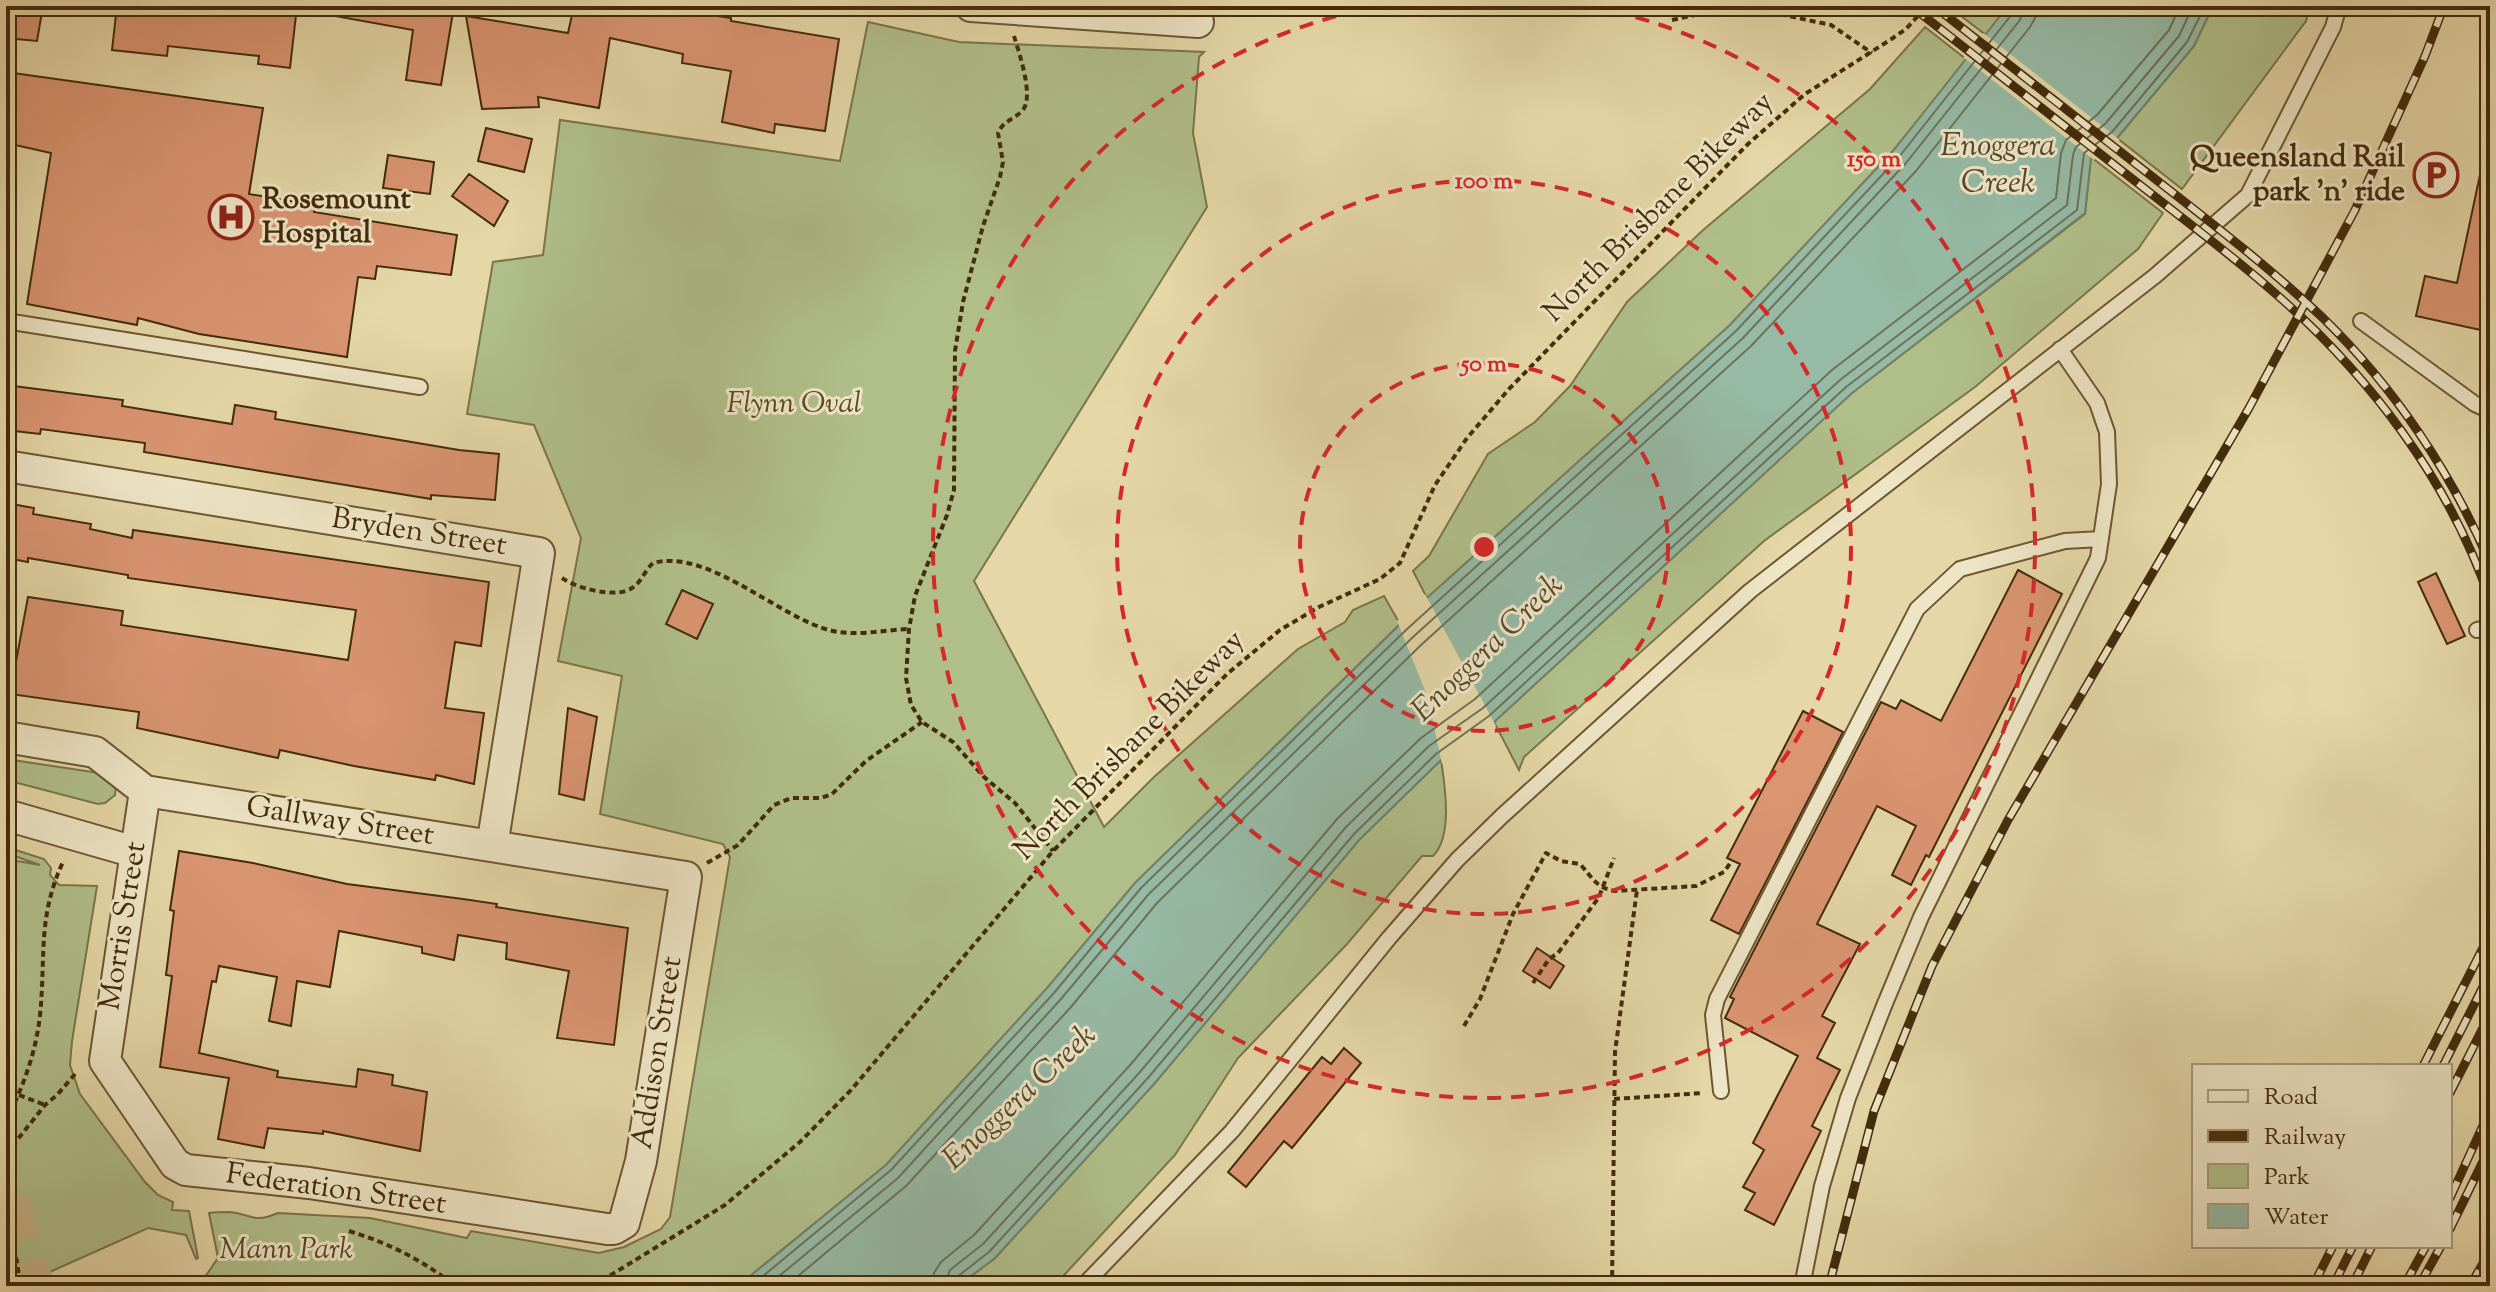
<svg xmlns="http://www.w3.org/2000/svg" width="2496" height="1292" viewBox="0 0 2496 1292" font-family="'Sorts Mill Goudy',serif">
<rect width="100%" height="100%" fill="#e5d7a7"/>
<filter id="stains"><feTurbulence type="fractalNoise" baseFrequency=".0025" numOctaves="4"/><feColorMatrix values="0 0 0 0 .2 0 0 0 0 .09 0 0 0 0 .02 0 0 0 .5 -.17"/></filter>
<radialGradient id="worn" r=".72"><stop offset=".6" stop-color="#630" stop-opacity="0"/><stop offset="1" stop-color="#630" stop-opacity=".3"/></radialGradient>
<!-- green -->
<path fill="#b0bf8a" stroke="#7a764a" stroke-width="2" d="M1948 6H2008L1986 35Z
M2213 6H2310L2306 21 2182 189 2117 138 2194 46Z
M868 22 959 42 1204 52 1199 57 1193 133 1207 207 974 581 1104 827 1154 777 1298 649 1345 622 1353 610 1384 596 1400 624 1135 883 1048 987 886 1165 738 1286H234L231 1282 222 1286H209L205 1277 218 1258 209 1213C216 1212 223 1212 230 1212 251 1214 253 1224 278 1213L370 1218 467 1238 471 1231 599 1253 624 1247 661 1229 670 1217 730 857 723 844 600 814 622 676 558 661 581 538 534 425 467 414 493 262 543 255 560 120 840 161Z
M1925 27 1967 60 1893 151 1730 325 1427 598 1413 571 1429 556 1488 454 1535 422 1570 386 1627 302 1702 231 1870 89Z
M2091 157 2163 213 2138 249 1975 387 1764 541 1524 757 1519 770 1494 722 1852 393 2085 214Z
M6 759 99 773 116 784 115 795 105 803 98 804 6 780Z
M1441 760C1445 786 1453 836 1433 856H1422L1347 944 1238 1058 1175 1155 1054 1286H958L995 1258 1154 1084 1359 840Z
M6 847 44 859 51 868 50 875 59 885 97 886 72 1041 70 1065 80 1094 145 1182 158 1195 173 1202 172 1210 189 1211 198 1258 196 1259 186 1235 148 1228 43 1275 47 1286H6V859L40 865 6 853Z"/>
<!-- water -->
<path fill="#96baa5" stroke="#758167" stroke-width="2" d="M2008 6H2213L2194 46 2117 138 2091 157 2085 213 1852 393 1494 722 1441 760 1359 840 1154 1084 995 1258 958 1286H738L886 1165 1048 987 1135 883 1427 598 1730 325 1893 151Z"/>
<!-- pier -->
<path fill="#e5d7a7" d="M1983 33 1986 35 2120 140 2094 160 1967 60 1963 58Z
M1425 594 1496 726 1442 764 1428 698 1397 621Z"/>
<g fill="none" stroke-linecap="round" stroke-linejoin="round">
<!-- shore -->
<path stroke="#6c7358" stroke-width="2" d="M751 1286 891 1170 1054 993 1141 888 1406 630 1736 331 1899 157 2012 14 2014 6
M767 1286 898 1178 1061 999 1148 895 1413 637 1743 338 1906 163 2020 20 2024 6
M786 1286 906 1186 1071 1007 1157 903 1421 645 1751 346 1916 171 2030 27 2035 18 2036 6
M932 1286 934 1273 941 1262 974 1235 1131 1064 1337 819 1421 738 1475 699 1832 370 2056 198 2061 153 2066 140 2097 115 2169 30 2180 6
M944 1286 950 1270 983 1244 1140 1072 1346 827 1429 746 1483 708 1840 380 2067 205 2073 155 2076 147 2105 124 2179 36 2193 6
M954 1286 957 1277 989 1252 1147 1079 1354 834 1436 754 1489 716 1846 387 2077 210 2084 153 2112 132 2187 42 2205 6"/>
</g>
<!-- building -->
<path fill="#da9571" stroke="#432c0b" stroke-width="2" d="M6 6H43L37 41 6 38Z
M117 6 156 9V6H297L290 68 258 64 259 56 168 46 167 56 112 50Z
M336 6H454L441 85 406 80 413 30 335 16Z
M574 6H705L718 8 717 16 731 18V21L839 39 825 131 775 124 774 133 722 122 731 71 682 63 683 54 610 38 599 108 538 97 539 107 482 109 466 16 568 33Z
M6 72 263 108 249 194 315 205 314 212 457 235 451 275 377 266 375 279 358 277 347 357 199 334 138 318 137 325 27 304 51 153 6 143Z
M486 128 532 139 524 172 478 161Z
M388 155 434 162 430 194 383 188Z
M2481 170 2490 171V332L2416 316 2425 276 2457 283Z
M469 174 508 201 494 226 452 196Z
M6 385 123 400 122 406 232 424 235 405 276 412 275 419 459 450 499 454 495 500 431 495V499L144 452 145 443 41 429 40 434 6 430Z
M6 503 34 508 33 514 91 524 90 529 132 538 133 530 489 582 481 646 455 642 445 708 484 713 474 784 436 775 435 780 354 766 280 750 278 758 137 728 139 712 10 694 28 597 123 611 121 625 348 660 356 610 128 578V575L28 558V562L6 558Z
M2018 570 2062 594 1929 857 1926 855 1911 885 1892 875 1916 826 1877 806 1817 924 1860 944 1822 1016 1835 1023 1817 1058 1840 1070 1812 1126 1821 1131 1774 1225 1745 1210 1755 1193 1743 1187 1764 1150 1753 1143 1798 1056 1725 1018 1734 999 1730 997 1881 702 1896 709 1901 700 1941 721Z
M2436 573 2465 636 2447 644 2418 582Z
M682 590 713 604 697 639 666 624Z
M568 708 597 717 584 800 559 794Z
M1803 711 1843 732 1739 934 1711 920 1740 864 1727 858Z
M179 851 253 863 347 884 463 899 497 904 496 907 628 928 614 1045 557 1038 569 971 506 959 507 943 458 935 454 960 422 953V947L339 931 330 987 297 981 291 1026 269 1021 277 977 219 966 216 982 212 981 199 1053 278 1071 277 1077 356 1087 358 1069 393 1075 392 1085 427 1092 420 1151 323 1131V1134L268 1128 264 1148 218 1139 229 1078 160 1067 172 976 166 975 174 911 170 910Z
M1537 948 1564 966 1550 988 1523 971Z
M1344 1048 1361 1063 1292 1148 1284 1141 1246 1187 1228 1172 1322 1057 1331 1064Z"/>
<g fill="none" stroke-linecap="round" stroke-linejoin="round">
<!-- motorway-tunnel -->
<path stroke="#c5b588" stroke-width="44" stroke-dasharray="44 22" stroke-linecap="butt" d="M6 1199 32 1286"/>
<!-- service casing -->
<g stroke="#6c5732" stroke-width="18">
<path id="service" d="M6 321 420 387
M2361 321 2475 404 2490 411
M2477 630 2490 627
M1721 1091 1713 1015 1717 999 1917 609 1960 569 2065 541 2101 539
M1083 1286 1232 1131 1389 938 1457 860 1502 816 1750 591 2155 276 2248 195 2333 27 2339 6
M1802 1286 1822 1186 1848 1098 1884 1006 1921 917 2098 558 2109 484 2107 432 2097 403 2060 349"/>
</g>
<!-- minor casing -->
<g stroke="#6c5732" stroke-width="34">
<path id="minor" d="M971 6 1198 22
M6 466 539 553 492 846
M6 737 95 752 145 791 686 877 641 1161 624 1223 614 1229H607L309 1183 186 1170 175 1164 105 1061 145 791
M6 815 135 852"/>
</g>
<!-- path -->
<path stroke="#432c0b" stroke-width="4" stroke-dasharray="6 4" stroke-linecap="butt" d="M1672 20 1727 8 1784 15 1831 25 1872 53
M1014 36C1019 53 1035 98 1022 111 1013 120 1003 121 998 133L1003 162 1000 177 983 226 963 302 955 351 954 490 947 515 915 596 909 629 906 678 911 705 922 722 953 742 984 777 1015 803 1053 851
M562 578C576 588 616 599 632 588 641 583 645 570 653 563 707 548 779 617 829 630 853 637 884 630 909 629
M707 863 738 845 774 805 791 798H821L832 794 866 761 922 722
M1533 983 1549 959 1558 953 1599 897 1614 858
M1464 1026 1480 999 1513 914 1546 853 1561 861 1580 864C1592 877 1596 888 1615 891L1696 886 1724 872 1731 862
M19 1095 45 1105
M1614 1099 1703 1093
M6 1121C23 1087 36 1053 40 1015 46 957 37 918 63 862
M6 1154 45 1105 57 1095 76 1073
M6 1229 17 1261 20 1286
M349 1231C388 1243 423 1260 455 1286
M593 1286 725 1205 800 1142 851 1090 1053 851 1227 674 1280 630 1319 607 1380 579 1400 563 1435 485 1467 438 1509 389 1748 144 1805 94 1890 40 1906 29 1927 6
M1612 1286 1615 1052 1637 890"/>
<!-- service -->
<use href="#service" stroke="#eee5c6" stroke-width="14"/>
<!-- minor -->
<use href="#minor" stroke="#eee5c6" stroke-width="30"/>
<!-- rail casing -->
<g stroke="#432c0b" stroke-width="9">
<path id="rail" d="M1911 6C1986 64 2060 123 2135 181 2183 219 2232 255 2277 295 2370 376 2450 482 2490 600
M1934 6C2004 61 2074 116 2145 171 2205 218 2267 265 2323 318 2394 387 2451 472 2490 563
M2423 1066 2490 934
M2443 1066 2490 973
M2450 1093 2490 1014
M2450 1198 2490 1110
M2450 1229 2490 1147
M1829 1286 1874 1111 1932 966 2008 820 2249 408 2355 210 2425 56 2444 6
M2313 1286 2333 1246
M2333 1286 2353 1246
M2352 1286 2372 1246
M2404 1286 2426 1246
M2419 1286 2441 1246
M2470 1286 2490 1251"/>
</g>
<!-- rail -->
<use href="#rail" stroke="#eee5c6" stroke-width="6" stroke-dasharray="18" stroke-linecap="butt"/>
</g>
<!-- distance rings -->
<g fill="none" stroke="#d62828" stroke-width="4" stroke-dasharray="14 10">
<circle cx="1484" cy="547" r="184"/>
<circle cx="1484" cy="547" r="367"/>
<path d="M1589 6A551 551 0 1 1 1379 6"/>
</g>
<!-- icons -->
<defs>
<g id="parking-ring" transform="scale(2.3)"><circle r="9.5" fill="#eee5c6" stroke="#8f2418" stroke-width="1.5"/><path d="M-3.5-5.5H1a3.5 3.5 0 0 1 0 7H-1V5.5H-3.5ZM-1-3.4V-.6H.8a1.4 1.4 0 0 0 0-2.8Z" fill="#8f2418"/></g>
<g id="hospital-ring" transform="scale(2.3)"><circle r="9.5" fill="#eee5c6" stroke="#8f2418" stroke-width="1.5"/><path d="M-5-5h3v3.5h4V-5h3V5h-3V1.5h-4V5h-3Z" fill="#8f2418"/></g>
</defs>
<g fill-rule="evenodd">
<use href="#parking-ring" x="2436" y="175"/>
<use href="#hospital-ring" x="231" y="217"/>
</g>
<g text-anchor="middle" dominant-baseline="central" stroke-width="6" stroke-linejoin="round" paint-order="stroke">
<!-- poi labels -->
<g font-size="30" font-weight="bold" fill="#432c0b" stroke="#eee5c6" text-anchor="end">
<text x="2405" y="158">Queensland Rail<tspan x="2405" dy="34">park 'n' ride</tspan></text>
<text x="262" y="200" text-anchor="start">Rosemount<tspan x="262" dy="34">Hospital</tspan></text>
</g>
<!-- street labels -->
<g font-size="30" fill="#432c0b" stroke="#eee5c6">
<text transform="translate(1659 208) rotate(-45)">North Brisbane Bikeway</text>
<text transform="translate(419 533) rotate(9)">Bryden Street</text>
<text transform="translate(1130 746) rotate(-45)">North Brisbane Bikeway</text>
<text transform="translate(340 822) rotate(9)">Gallway Street</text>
<text transform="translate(124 926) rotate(-81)">Morris Street</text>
<text transform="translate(658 1053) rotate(-81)">Addison Street</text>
<text transform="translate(336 1190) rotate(8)">Federation Street</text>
</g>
<!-- park labels -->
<g font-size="30" font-style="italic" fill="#594924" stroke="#eee5c6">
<text x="794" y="404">Flynn Oval</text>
<text x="286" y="1250">Mann Park</text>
</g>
<!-- water labels -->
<g font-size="32" font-style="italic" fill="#54482a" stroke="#eee5c6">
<text x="1998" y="147">Enoggera<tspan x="1998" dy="37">Creek</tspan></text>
<text transform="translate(1488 649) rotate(-44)">Enoggera Creek</text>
<text transform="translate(1020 1098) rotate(-43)">Enoggera Creek</text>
</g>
</g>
<circle cx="1484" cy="547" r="12" fill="#d62828" stroke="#eee5c6" stroke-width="4"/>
<g font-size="24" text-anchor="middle" font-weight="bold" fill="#d62828" stroke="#eee5c6" stroke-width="6" stroke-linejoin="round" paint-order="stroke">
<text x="1874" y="166">150 m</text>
<text x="1484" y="188">100 m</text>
<text x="1484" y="371">50 m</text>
</g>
<!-- margin -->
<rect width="2496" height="1292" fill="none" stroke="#e5d7a7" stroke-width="32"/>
<rect x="8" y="8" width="2480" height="1276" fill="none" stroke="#432c0b" stroke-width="4"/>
<rect x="16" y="16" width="2464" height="1260" fill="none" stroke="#432c0b" stroke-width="2"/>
<!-- legend -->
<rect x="2192" y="1064" width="260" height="184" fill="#eee5c6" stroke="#aa9b7b" stroke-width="2"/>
<rect x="2208" y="1090" width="40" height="12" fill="#eee5c6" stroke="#aa9b7b" stroke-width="2"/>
<text x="2264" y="1104" font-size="24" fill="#432c0b">Road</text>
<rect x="2208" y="1130" width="40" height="12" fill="#432c0b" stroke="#aa9b7b" stroke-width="2"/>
<text x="2264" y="1144" font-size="24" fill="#432c0b">Railway</text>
<rect x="2208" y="1164" width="40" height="24" fill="#b0bf8a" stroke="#aa9b7b" stroke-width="2"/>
<text x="2264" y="1184" font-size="24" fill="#432c0b">Park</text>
<rect x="2208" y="1204" width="40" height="24" fill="#96baa5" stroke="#aa9b7b" stroke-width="2"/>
<text x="2264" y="1224" font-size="24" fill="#432c0b">Water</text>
<rect width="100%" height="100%" filter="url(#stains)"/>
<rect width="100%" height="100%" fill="url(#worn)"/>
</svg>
